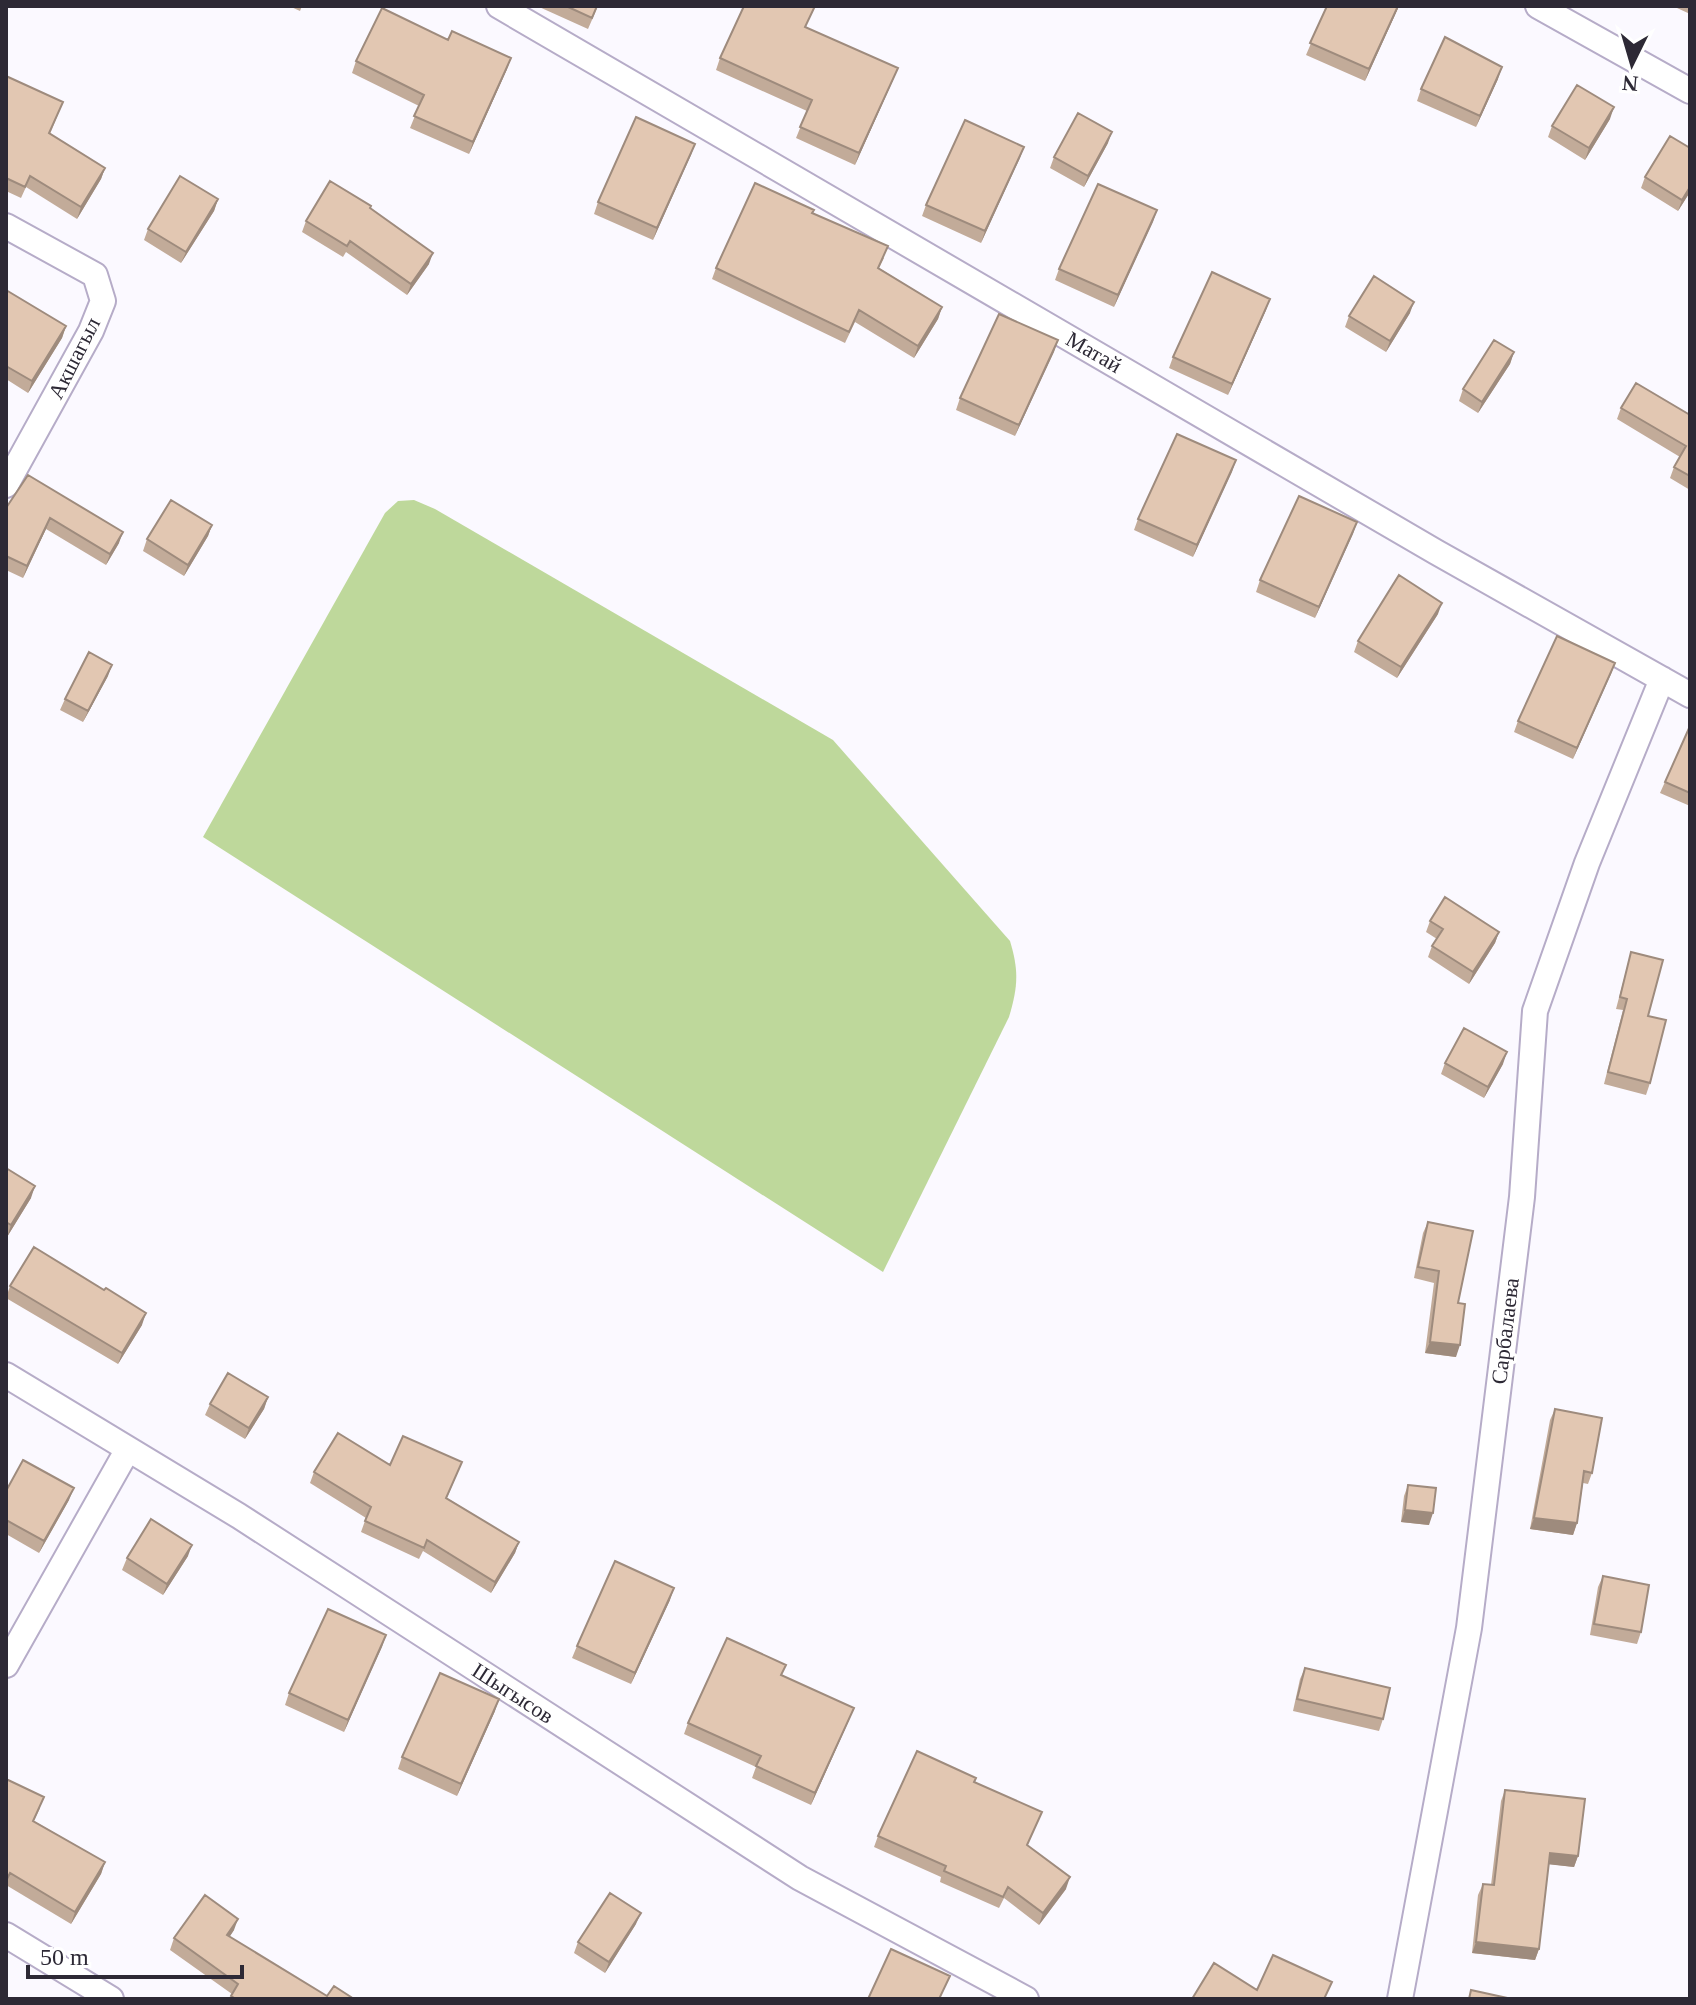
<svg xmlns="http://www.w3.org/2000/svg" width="1696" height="2005" viewBox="0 0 1696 2005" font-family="Georgia,serif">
<rect width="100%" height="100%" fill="#fbf9ff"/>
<!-- green -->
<path fill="#bed89b" d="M414 500 435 509 833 740 1010 941C1019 971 1018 987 1009 1017L883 1272 203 837 385 513 398 501Z"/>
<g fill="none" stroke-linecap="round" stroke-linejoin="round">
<!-- street casing -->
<g stroke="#b6acc8" stroke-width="28">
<path id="street" d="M499 6 1436 552 1690 695
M1538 6 1690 91
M6 226 95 275 103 301 91 331 6 485
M6 1375 239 1516 800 1878 1026 1999
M6 1665 128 1449
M6 1935 111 1999
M1400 1999 1469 1628 1522 1197 1535 1011 1587 863 1662 679"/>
</g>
<!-- street -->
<use href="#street" stroke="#fff" stroke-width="24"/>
</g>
<!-- wall -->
<path fill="#c2ab99" d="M289 6H302L300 11Z
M537 6H598L588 29Z
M1327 6H1399L1365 81 1306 55Z
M1678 6H1690V14L1677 8Z
M806 27 893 80 855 165 796 138 807 111 716 70 720 58Z
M356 61 507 69 469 154 410 128 419 106 352 73Z
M6 76 63 102 50 134 105 168 101 179 77 219 26 187 21 198 6 191Z
M1498 79 1476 127 1417 101 1421 89Z
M1610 119 1585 160 1548 137 1552 126Z
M1108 143 1084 187 1050 168 1054 157Z
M695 144 653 240 594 214 598 202Z
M1024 147 981 243 922 216 926 205Z
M1645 177 1690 192 1678 211 1641 188Z
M218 199 214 211 181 263 144 240 148 229Z
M371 209 429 264 407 295 346 252 343 257 302 232 306 221Z
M1157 210 1114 307 1055 280 1059 269Z
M812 213 884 258 879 268 942 307 938 319 914 358 855 322 845 343 712 279 716 268Z
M6 290 66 326 62 338 28 393 6 379Z
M1266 310 1228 395 1169 368 1173 357Z
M1410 313 1386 352 1345 327 1349 316Z
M1058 340 1015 436 956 410 960 398Z
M1514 352 1510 364 1478 413 1459 401 1463 389Z
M1621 408 1690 415V490L1670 478 1674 467 1680 457 1617 419Z
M1236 460 1193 557 1134 530 1138 519Z
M28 475 119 543 106 565 46 529 23 578 6 570V508Z
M1357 522 1315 618 1256 592 1260 580Z
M212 525 208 536 184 576 143 551 147 539Z
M1438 614 1397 678 1354 652 1358 641Z
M1615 663 1573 759 1514 732 1518 721Z
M108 676 83 722 60 710 65 699Z
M1690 726V806L1660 793Z
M1430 921 1499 932 1495 943 1469 984 1428 957 1432 946 1437 939 1426 932Z
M1631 952 1648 1016 1650 1083 1646 1095 1604 1084 1623 1010 1616 1009Z
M1445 1063 1503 1064 1484 1098 1441 1074Z
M6 1168 31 1198 7 1237 6 1236Z
M1428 1222 1458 1303 1456 1357 1425 1353 1434 1283 1414 1278 1423 1233Z
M10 1286 142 1325 118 1364 6 1298Z
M268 1397 264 1409 245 1439 205 1415 210 1404Z
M1555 1409 1592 1473 1588 1484 1583 1483 1577 1523 1573 1535 1530 1529 1550 1420Z
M462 1462 447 1498 519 1542 515 1553 491 1593 423 1551 419 1559 361 1532 366 1518 310 1483 314 1472 390 1465Z
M1408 1485 1429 1525 1401 1522 1404 1496Z
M6 1491 69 1500 39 1553 6 1534Z
M188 1556 163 1595 122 1570 127 1558Z
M1603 1576 1641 1632 1637 1644 1590 1635 1598 1587Z
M670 1600 631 1684 572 1658 577 1646Z
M386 1635 344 1732 285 1705 289 1693Z
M1305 1668 1383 1719 1379 1731 1293 1711 1300 1679Z
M782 1676 849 1720 811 1805 752 1778 756 1767 684 1734 688 1723Z
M495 1711 457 1796 398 1769 402 1757Z
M6 1779 40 1808 34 1821 105 1862 101 1874 71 1924 6 1885Z
M974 1782 1042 1812 1027 1846 1066 1889 1039 1925 1004 1898 999 1908 940 1882 941 1877 874 1847 878 1836Z
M1505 1790 1578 1856 1574 1867 1549 1864 1539 1949 1535 1960 1472 1953 1478 1895 1483 1884 1491 1885 1501 1801Z
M636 1924 605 1973 574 1953 578 1942Z
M234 1930 229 1937 327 1996 354 1999H230L232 1994 170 1950 174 1938Z"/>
<!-- shaded-wall -->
<path fill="#9e8b7d" d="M1398 6H1399L1365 81 1369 69Z
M511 58 507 69 469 154 473 142Z
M1502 67 1498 79 1476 127 1480 116Z
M898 68 893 80 855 165 859 153Z
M1614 107 1610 119 1585 160 1589 148Z
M1112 132 1108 143 1084 187 1088 176Z
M695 144 691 155 653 240 657 228Z
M1024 147 1020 158 981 243 985 231Z
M105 168 101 179 77 219 81 207Z
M1690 187V192L1678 211 1682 200Z
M218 199 214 211 181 263 186 252Z
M1157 210 1153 222 1114 307 1118 295Z
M433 253 429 264 407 295 411 284Z
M1270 299 1266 310 1228 395 1232 384Z
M1414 302 1410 313 1386 352 1390 341Z
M942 307 938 319 914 358 918 346Z
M66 326 62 338 28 393 32 381Z
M1058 340 1054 352 1015 436 1019 425Z
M1514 352 1510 364 1478 413 1482 402Z
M1236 460 1232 472 1193 557 1197 545Z
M50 518 46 529 23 578 27 566Z
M1357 522 1353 534 1315 618 1319 607Z
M212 525 208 536 184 576 188 565Z
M123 532 119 543 106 565 110 554Z
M1442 603 1438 614 1397 678 1401 667Z
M1615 663 1611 674 1573 759 1577 748Z
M112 665 108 676 83 722 88 711Z
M1499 932 1495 943 1469 984 1473 972Z
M1507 1052 1503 1064 1484 1098 1488 1087Z
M35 1186 31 1198 7 1237 11 1225Z
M146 1313 142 1325 118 1364 122 1353Z
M1430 1342 1460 1345 1456 1357 1425 1353Z
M268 1397 264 1409 245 1439 249 1428Z
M74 1488 69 1500 39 1553 44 1541Z
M1405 1510 1433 1513 1429 1525 1401 1522Z
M1534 1518 1577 1523 1573 1535 1530 1529Z
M519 1542 515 1553 491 1593 495 1582Z
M192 1545 188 1556 163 1595 167 1584Z
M674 1588 670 1600 631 1684 635 1673Z
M386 1635 382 1647 344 1732 348 1720Z
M499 1699 495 1711 457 1796 461 1784Z
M854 1708 849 1720 811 1805 815 1793Z
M1550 1853 1578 1856 1574 1867 1546 1864Z
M105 1862 101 1874 71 1924 75 1912Z
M1070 1877 1066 1889 1039 1925 1043 1913Z
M641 1913 636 1924 605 1973 609 1962Z
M238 1919 234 1930 223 1947 227 1935Z
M1476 1942 1539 1949 1535 1960 1472 1953Z"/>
<!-- building -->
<path fill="#e2c7b2" stroke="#9e8b7d" stroke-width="2" d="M566 6H597L592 18Z
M744 6H815L805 27 898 68 859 153 800 127 812 100 720 58Z
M1327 6H1398L1369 69 1310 43Z
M382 8 448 40 452 31 511 58 473 142 414 116 424 95 356 61Z
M1445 37 1502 67 1480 116 1421 89Z
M6 76 63 102 49 133 105 168 81 207 30 176 25 187 6 178Z
M1577 85 1614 107 1589 148 1552 126Z
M1078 113 1112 132 1088 176 1054 157Z
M636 117 695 144 657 228 598 202Z
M965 120 1024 147 985 231 926 205Z
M1670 136 1690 148V187L1682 200 1645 177Z
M180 176 218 199 186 252 148 229Z
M330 181 371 206 370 208 433 253 411 284 350 241 347 246 306 221Z
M755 183 814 210 812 213 888 246 878 268 942 307 918 346 859 310 849 332 716 268Z
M1098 184 1157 210 1118 295 1059 269Z
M1212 272 1270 299 1232 384 1173 357Z
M1374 276 1414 302 1390 341 1349 316Z
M6 290 66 326 32 381 6 366Z
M999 314 1058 340 1019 425 960 398Z
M1494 340 1514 352 1482 402 1463 389Z
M1636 383 1690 415V476L1674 467 1686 446 1621 408Z
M1177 434 1236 460 1197 545 1138 519Z
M28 475 123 532 110 554 50 518 27 566 6 556V508Z
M1299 496 1357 522 1319 607 1260 580Z
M171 500 212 525 188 565 147 539Z
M1399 575 1442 603 1401 667 1358 641Z
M1557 636 1615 663 1577 748 1518 721Z
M89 652 112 665 88 711 65 699Z
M1690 726V793L1665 782Z
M1445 897 1499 932 1473 972 1432 946 1443 929 1430 921Z
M1631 952 1663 960 1648 1016 1666 1020 1650 1083 1608 1072 1627 999 1620 997Z
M1464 1028 1507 1052 1488 1087 1445 1063Z
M6 1168 35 1186 11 1225 6 1222Z
M1428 1222 1473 1231 1458 1303 1465 1304 1460 1345 1430 1342 1439 1271 1418 1267Z
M34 1247 104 1290 106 1288 146 1313 122 1353 10 1286Z
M228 1373 268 1397 249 1428 210 1404Z
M1555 1409 1602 1418 1592 1473 1584 1471 1577 1523 1534 1518Z
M338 1433 390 1465 403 1436 462 1462 446 1498 519 1542 495 1582 427 1540 424 1548 365 1521 371 1507 314 1472Z
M23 1460 74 1488 44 1541 6 1520V1491Z
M1408 1485 1436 1488 1433 1513 1405 1510Z
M151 1519 192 1545 167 1584 127 1558Z
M615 1561 674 1588 635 1673 577 1646Z
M1603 1576 1649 1585 1641 1632 1594 1624Z
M328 1609 386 1635 348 1720 289 1693Z
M727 1638 786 1665 781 1675 854 1708 815 1793 756 1766 761 1756 688 1723Z
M1305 1668 1390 1688 1383 1719 1297 1699Z
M440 1673 499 1699 461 1784 402 1757Z
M917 1751 976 1778 974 1782 1042 1812 1027 1845 1070 1877 1043 1913 1008 1887 1003 1897 944 1871 946 1866 878 1836Z
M6 1779 44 1797 33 1821 105 1862 75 1912 10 1873 6 1881Z
M1505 1790 1585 1799 1578 1856 1550 1853 1539 1949 1476 1942 1483 1884 1494 1885Z
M610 1893 641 1913 609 1962 578 1942Z
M205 1895 238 1919 227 1935 327 1996 334 1986 354 1999H236L231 1996 238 1984 174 1938Z
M891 1949 950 1976 939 1999H868Z
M1273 1955 1332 1982 1324 1999H1192L1214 1963 1257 1990Z
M1471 1990 1512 1999H1469Z"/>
<g text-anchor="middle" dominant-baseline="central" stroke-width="6" stroke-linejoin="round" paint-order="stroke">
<!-- street labels -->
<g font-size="22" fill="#2d2935" stroke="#fff">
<text transform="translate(1094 352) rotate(30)">Матай</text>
<text transform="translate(74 358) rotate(-63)">Акшагыл</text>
<text transform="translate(1505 1331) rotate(-83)">Сарбалаева</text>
<text transform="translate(513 1693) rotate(33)">Шыгысов</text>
</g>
</g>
<!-- border -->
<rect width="1696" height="2005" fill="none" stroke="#2d2935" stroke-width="16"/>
<!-- north arrow -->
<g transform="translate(1632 64) rotate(185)" stroke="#ffffff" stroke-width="6" paint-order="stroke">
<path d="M0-6L14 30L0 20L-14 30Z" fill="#2d2935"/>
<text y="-12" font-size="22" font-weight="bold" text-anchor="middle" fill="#2d2935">N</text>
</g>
<!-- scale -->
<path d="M28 1965v12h214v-12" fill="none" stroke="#2d2935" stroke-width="4"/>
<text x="40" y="1965" font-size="24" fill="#2d2935" stroke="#ffffff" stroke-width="6" paint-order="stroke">50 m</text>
</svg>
